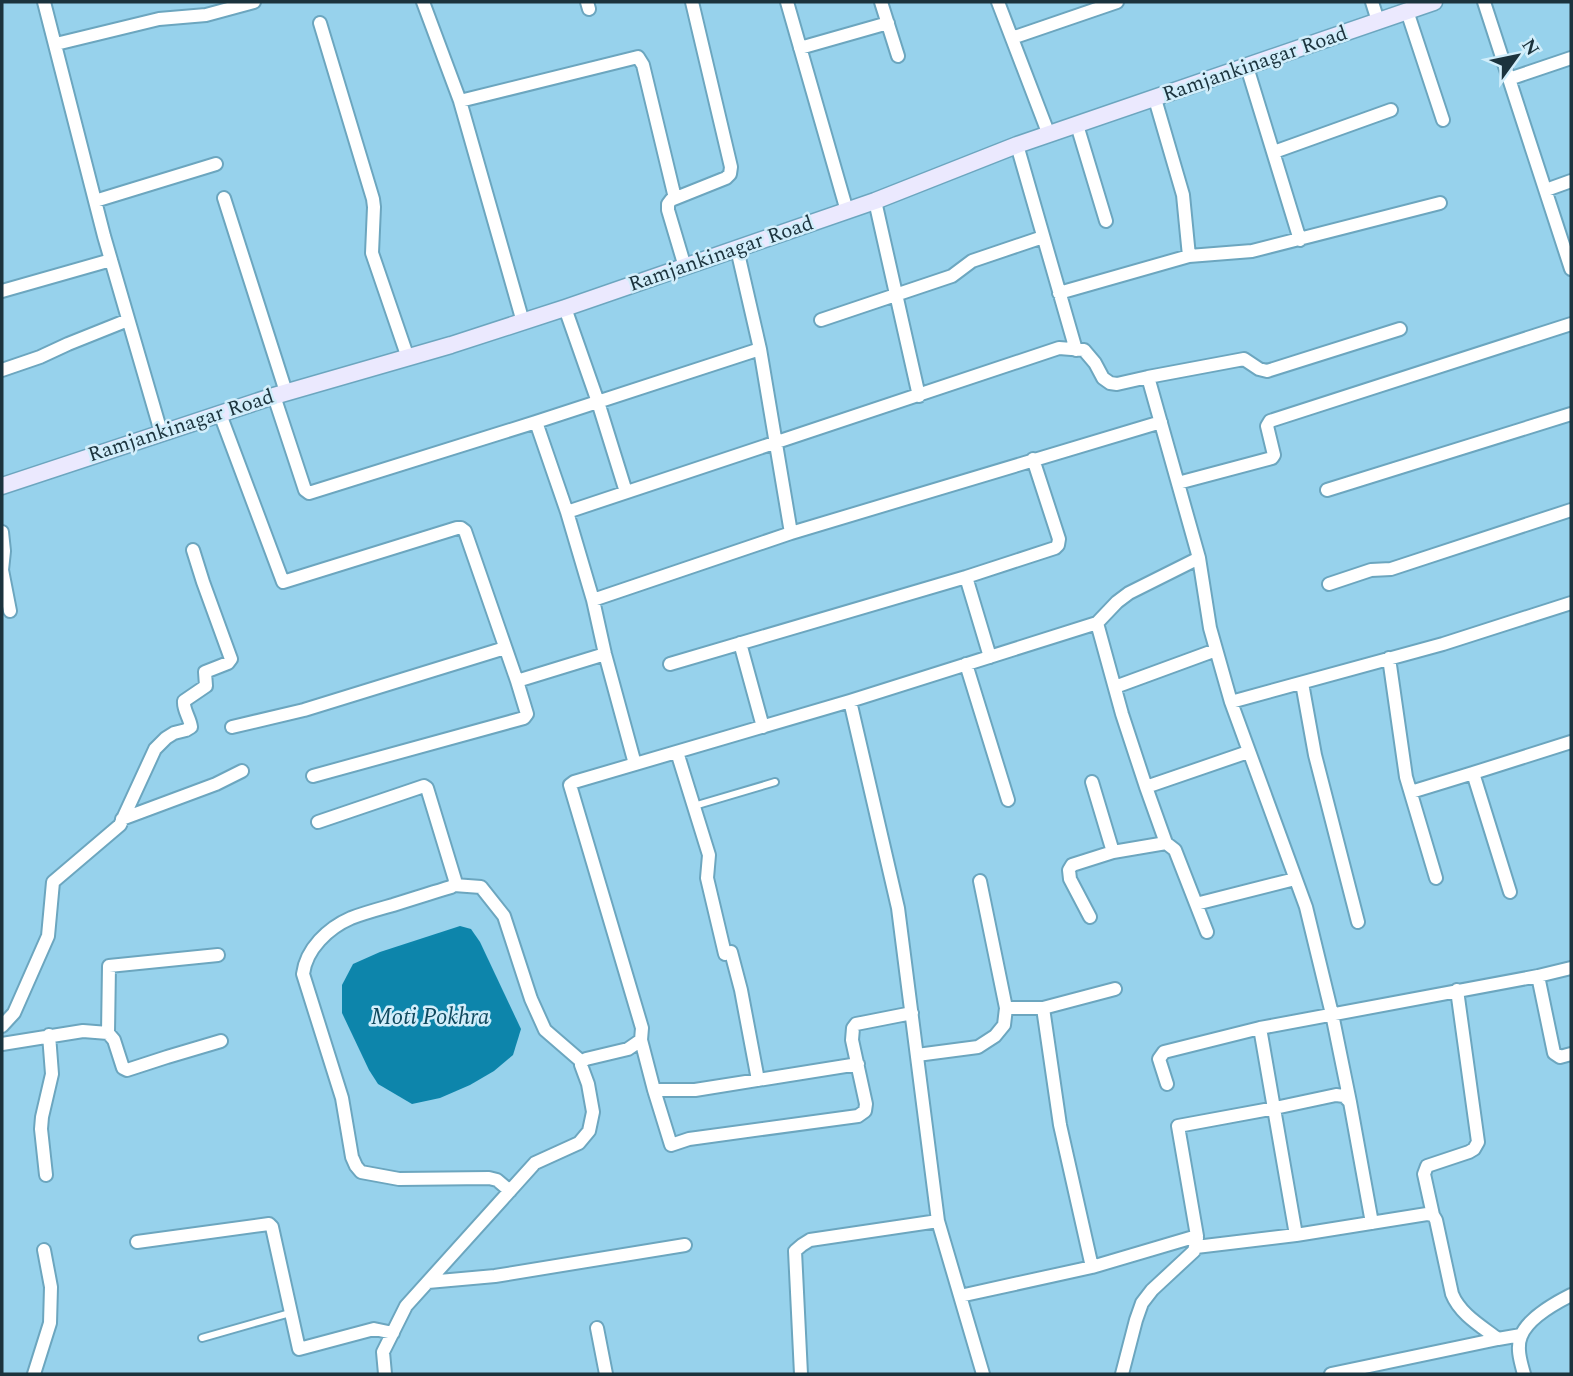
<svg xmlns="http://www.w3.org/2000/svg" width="1573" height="1376" viewBox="0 0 1573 1376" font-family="Spectral,serif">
<rect width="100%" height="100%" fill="#97d2ec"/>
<!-- water -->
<path fill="#0d85ab" d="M460 926 471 929 480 942 521 1029 513 1055 494 1071 470 1085 440 1098 412 1104 378 1084 369 1070 342 1013V985L353 964 380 952Z"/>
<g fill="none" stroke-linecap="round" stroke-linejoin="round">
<!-- lane casing -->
<g stroke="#6ca6bf" stroke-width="10">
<path id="lane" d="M694 806 775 782
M202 1338 290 1313"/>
</g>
<!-- street casing -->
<g stroke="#6ca6bf" stroke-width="16">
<path id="street" d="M44 2 104 236 161 432
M423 2 460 101 523 322
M587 2 589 9
M787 2 847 211
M881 2 898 56
M998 2 1049 135
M1372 2 1378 21
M1484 2 1571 269
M1407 11 1443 120
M320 23 373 199 374 207 372 253 408 358
M1012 38 1117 2
M56 44 159 19 206 15 254 2
M800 48 888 23
M1247 67 1300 240
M1509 79 1571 58
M1155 99 1183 195 1189 256
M460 101 638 57 643 65 675 198
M1077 125 1106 221
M1017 145 1076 350
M1274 152 1391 110
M1546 190 1571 181
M224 198 286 392
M95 201 216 164
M875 201 919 396
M737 249 760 349 791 533
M685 267 668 210V204L671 200 726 178 730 174 731 167 692 2
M2 291 111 260
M1059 293 1189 256 1252 251 1440 203
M565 308 598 402 626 492
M821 320 952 276 972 261 1043 237
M2 370 40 357 68 344 128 320
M274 396 305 490 309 493 536 422 760 349
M220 414 283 582 457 528H461L465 531 517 681 527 714 524 718 313 776
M536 422 567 512 593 600 605 654 635 764
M1178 483 1272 458 1274 455 1267 426 1270 421 1571 324
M1327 490 1571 414
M567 512 1059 348 1084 350 1095 363 1103 378 1110 383 1117 384 1148 377
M2 532 4 551 2 570 10 611
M1199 558 1210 628 1231 702 1306 907 1332 1014 1350 1102
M966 577 990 657
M1329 584 1371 570 1391 569 1571 510
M593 600 791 533 1161 422
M1097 623 1122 714 1146 787 1166 843 1175 850 1207 932
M740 643 763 727
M1389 658 1406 777 1436 878
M670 664 966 577 1055 548 1058 545 1059 539 1033 459
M966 664 1008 800
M517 681 605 654
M1302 683 1315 755 1358 922
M1115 687 1216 650
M850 701 898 908 938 1221 983 1374
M1231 702 1443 644 1571 603
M232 727 304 710 505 648
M677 752 709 855 707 878 725 954
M1092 782 1113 852
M1146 787 1248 752
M1411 792 1473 773
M122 819 216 784 242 771
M318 822 424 786 427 788 455 880 454 885 451 887C431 893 412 899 393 905 379 909 364 913 351 918 328 928 306 949 303 974L342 1098 352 1157 356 1166 361 1172 399 1179 489 1178 497 1180 510 1191
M454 885 481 887 504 916 531 999 545 1030 582 1062
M1510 892 1473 773 1571 742
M1196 904 1295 879
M1090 917 1070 879 1069 870 1072 865 1113 852 1166 843
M731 952 741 990 758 1080
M1538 976 1554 1053 1560 1057 1571 1054
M1115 989 1043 1008 1060 1125 1092 1267 1197 1236 1178 1126 1275 1108 1336 1095 1344 1096 1350 1102 1372 1223
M1006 1008H1043
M2 1026 14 1013 48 936 53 882 120 825 155 749 166 738 174 733 186 730 191 727C190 718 183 710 184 701L206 686 205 672 228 663 231 659 203 582 193 550
M1260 1028 1296 1235
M108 1033 109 966 218 955
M641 1040 654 1090 671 1145 689 1139 858 1116 865 1111 866 1104 852 1040 853 1028 856 1024 912 1013
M2 1044 83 1031 108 1033 114 1040 123 1068 127 1070 167 1057 221 1041
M917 1055 978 1047 995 1036 1004 1025 1006 1008 980 881
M1167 1084 1159 1059 1164 1052 1260 1028 1538 976 1571 968
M654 1090H695L858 1064
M46 1175 41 1129 42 1117 52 1074 49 1035
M1433 1215 1424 1174 1427 1166 1469 1152 1474 1149 1478 1142 1457 990
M137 1242 269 1224 272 1227 299 1349 374 1329 393 1333
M1196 1247 1296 1235 1427 1214 1433 1215 1436 1220 1452 1294C1460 1314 1481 1326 1498 1339
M428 1282 495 1276 685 1245
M960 1296 1092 1267
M597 1328 606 1374
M34 1374 50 1323 51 1287 44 1250
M385 1374 383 1352 406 1306 535 1163 579 1143 589 1131 593 1112 588 1084 581 1065 582 1062 586 1059 628 1049 641 1040 642 1028 570 785 574 782 850 701 1097 623 1117 602 1129 593 1199 558 1148 377 1244 359 1259 369 1267 371 1400 329
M801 1374 795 1251 802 1245 810 1240 938 1221
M1122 1374 1136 1320 1142 1303 1152 1290 1194 1251 1197 1238
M1331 1374 1498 1339 1521 1335
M1524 1374C1521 1363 1516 1348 1521 1336 1528 1318 1555 1303 1571 1295"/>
</g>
<!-- secondary casing -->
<g stroke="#6ca6bf" stroke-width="19">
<path id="secondary" d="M2 486 274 396 451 345 565 308 875 201 1017 145 1434 2"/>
</g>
<!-- lane -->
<use href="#lane" stroke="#fff" stroke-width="6"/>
<!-- street -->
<use href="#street" stroke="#fff" stroke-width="12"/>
<!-- secondary -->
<use href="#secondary" stroke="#ebe9fe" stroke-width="16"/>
</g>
<g text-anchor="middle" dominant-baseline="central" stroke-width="5" stroke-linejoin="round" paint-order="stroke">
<!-- street labels -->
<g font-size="21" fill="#1b333d" stroke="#d1eefb">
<text transform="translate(1255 64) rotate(-19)">Ramjankinagar Road</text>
<text transform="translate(721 254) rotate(-19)">Ramjankinagar Road</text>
<text transform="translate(181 426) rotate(-18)">Ramjankinagar Road</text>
</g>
<!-- water labels -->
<g font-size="23" font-style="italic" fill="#0f495e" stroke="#d1eefb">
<text x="430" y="1017">Moti Pokhra</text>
</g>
</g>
<!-- border -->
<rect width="1573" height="1376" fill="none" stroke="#1b333d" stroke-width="7"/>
<!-- north arrow -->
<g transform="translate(1517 56) rotate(57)" stroke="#d1eefb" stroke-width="5" paint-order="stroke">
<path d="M0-5L12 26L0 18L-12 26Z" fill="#1b333d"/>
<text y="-10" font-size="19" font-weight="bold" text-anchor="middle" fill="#1b333d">N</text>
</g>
</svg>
